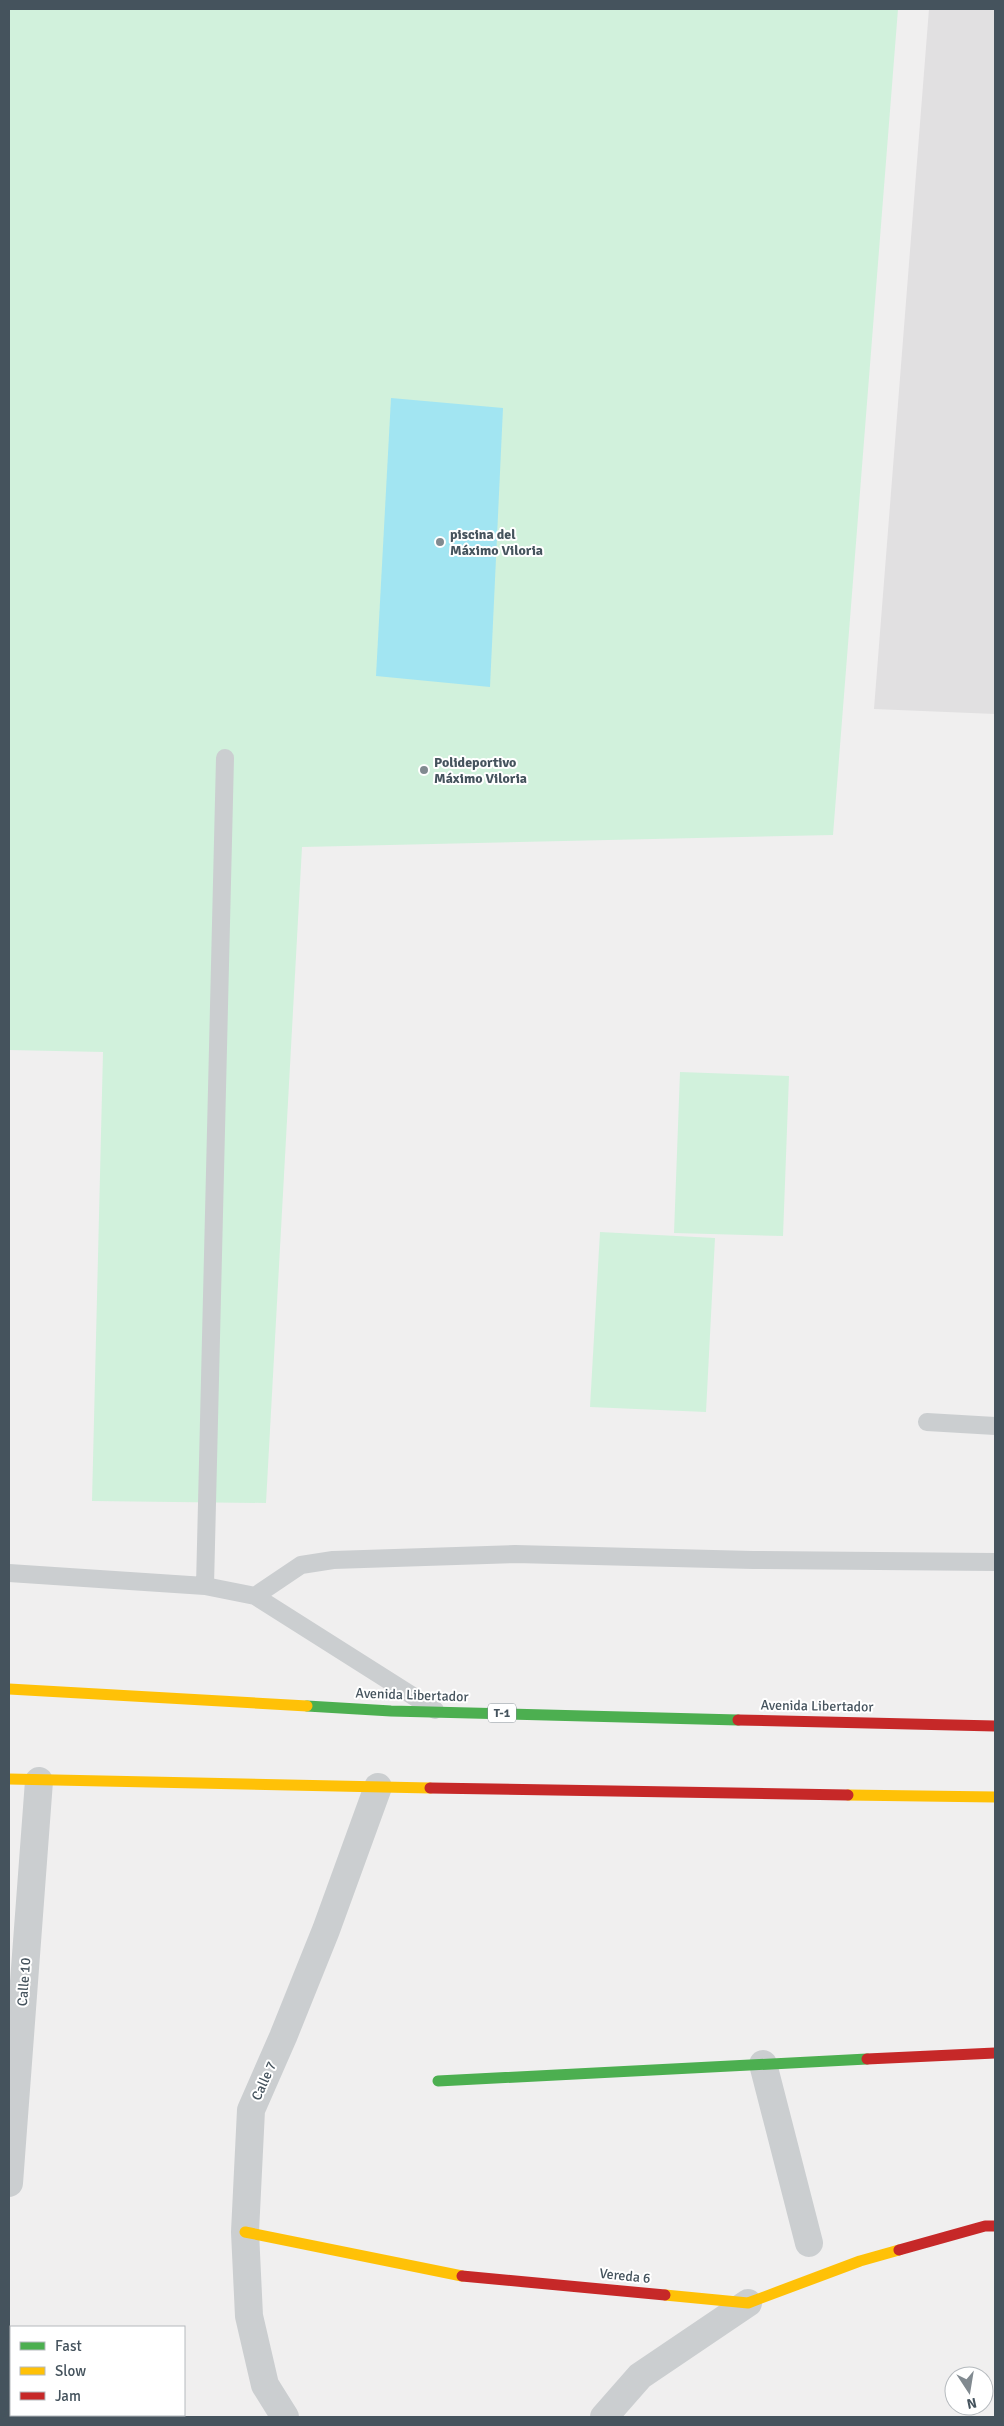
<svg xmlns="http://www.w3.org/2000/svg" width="1004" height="2426" viewBox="0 0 1004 2426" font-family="Signika,sans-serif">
<rect width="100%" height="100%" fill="#f0efef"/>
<!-- education -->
<path fill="#e1e0e1" d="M929 9H995V714L874 709Z"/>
<!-- green -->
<path fill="#d1f1dc" d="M9 9H898L833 835 302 847 266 1503 92 1501 103 1052 9 1050Z
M680 1072 789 1076 783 1236 674 1233Z
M600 1232 715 1238 706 1412 590 1407Z"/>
<!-- water -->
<path fill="#a2e5f2" d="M391 398 503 408 490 687 376 676Z"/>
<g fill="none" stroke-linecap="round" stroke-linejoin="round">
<!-- lane -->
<path stroke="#cbced0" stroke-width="18" d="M927 1422 995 1426
M9 1573 205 1586 255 1596 435 1710
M205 1586 225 758
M255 1596 301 1565 333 1560 515 1554 753 1560 995 1562"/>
<!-- street -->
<path stroke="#cbced0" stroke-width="28" d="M763 2064 809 2243
M9 2183 39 1781
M285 2417 265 2385 249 2316 245 2232 251 2110 283 2037 326 1930 378 1787
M604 2417 640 2376 748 2303"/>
<!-- fast -->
<path stroke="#4caf50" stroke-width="11" d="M307 1706 391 1711 738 1720
M438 2081 867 2059"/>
<!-- slow -->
<path stroke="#ffc107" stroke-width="11" d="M9 1689 307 1706
M9 1779 430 1788
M848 1795 995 1797
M245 2232 462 2276
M665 2295 748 2303 860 2261 899 2250"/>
<!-- jam -->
<path stroke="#c62828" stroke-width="11" d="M738 1720 995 1726
M430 1788 848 1795
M867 2059 995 2053
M899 2250 985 2226H995
M462 2276 665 2295"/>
</g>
<!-- markers -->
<g fill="#818a90" stroke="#fff" stroke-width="2">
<circle cx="440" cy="542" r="5"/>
<circle cx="424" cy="770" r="5"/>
</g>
<g text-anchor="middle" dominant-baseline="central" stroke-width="4" stroke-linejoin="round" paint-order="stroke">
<!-- shield labels -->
<rect fill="#fff" stroke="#7d878e" stroke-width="1" x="488" y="1703.5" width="28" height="19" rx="4"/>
<g font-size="12" font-weight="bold" fill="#45535d">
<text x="502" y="1713">T-1</text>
</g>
<!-- poi labels -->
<g font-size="14" font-weight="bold" fill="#45535d" stroke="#fff" text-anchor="start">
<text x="450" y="534">piscina del<tspan x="450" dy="16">Máximo Viloria</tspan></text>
<text x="434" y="762">Polideportivo<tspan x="434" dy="16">Máximo Viloria</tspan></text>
</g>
<!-- street labels -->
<g font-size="14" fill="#45535d" stroke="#fff">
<text transform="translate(412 1695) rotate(2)">Avenida Libertador</text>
<text transform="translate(817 1706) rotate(1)">Avenida Libertador</text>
<text transform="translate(24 1982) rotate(-86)">Calle 10</text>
<text transform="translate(264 2081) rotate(-66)">Calle 7</text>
<text transform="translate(625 2276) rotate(6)">Vereda 6</text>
</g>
</g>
<!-- border -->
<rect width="1004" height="2426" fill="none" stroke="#45535d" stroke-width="20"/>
<!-- legend -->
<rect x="10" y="2326" width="175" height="90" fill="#ffffff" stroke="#b5babe"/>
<rect x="20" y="2342" width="25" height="8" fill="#4caf50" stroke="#b5babe"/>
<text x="55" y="2351" font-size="15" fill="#45535d">Fast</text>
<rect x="20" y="2367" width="25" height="8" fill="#ffc107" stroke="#b5babe"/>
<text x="55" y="2376" font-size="15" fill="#45535d">Slow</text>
<rect x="20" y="2392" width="25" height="8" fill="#c62828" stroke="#b5babe"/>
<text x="55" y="2401" font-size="15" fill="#45535d">Jam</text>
<!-- north arrow -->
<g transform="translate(969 2391) rotate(168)"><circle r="24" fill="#ffffff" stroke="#b5babe"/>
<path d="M0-4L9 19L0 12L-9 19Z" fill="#818a90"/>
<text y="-8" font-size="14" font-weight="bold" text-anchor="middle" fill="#45535d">N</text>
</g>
</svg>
